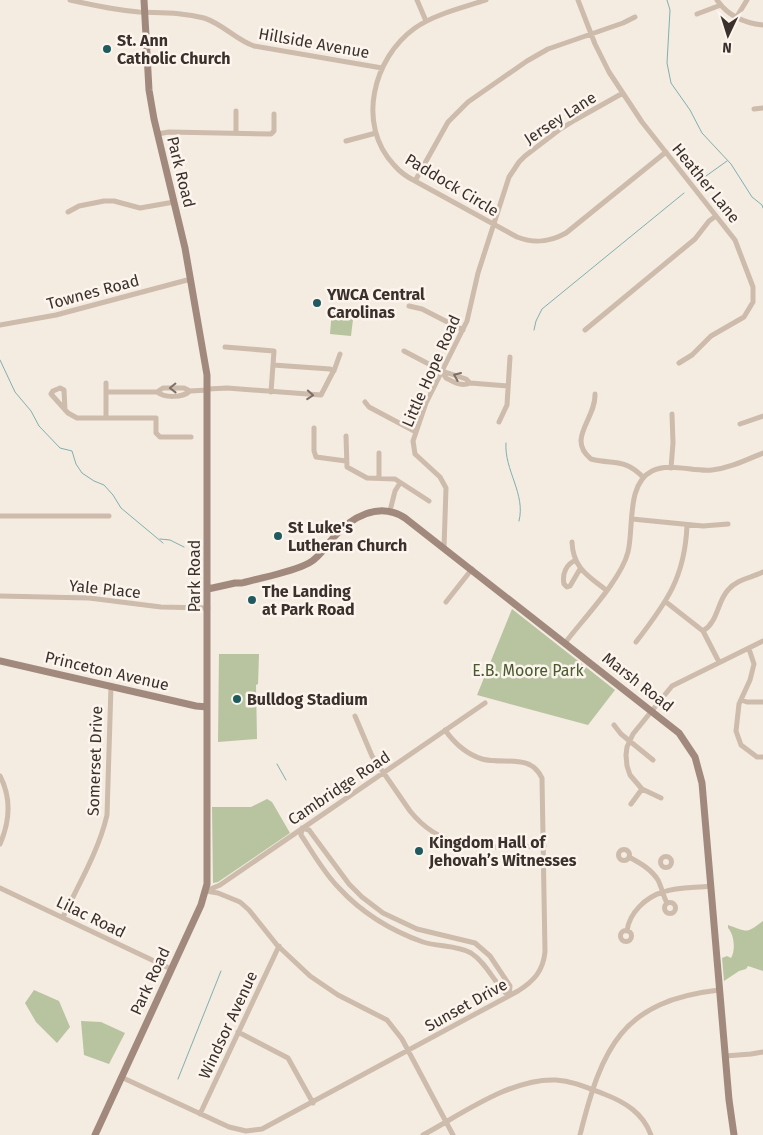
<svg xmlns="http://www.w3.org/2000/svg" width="763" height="1135" viewBox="0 0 763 1135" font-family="'Fira Sans',sans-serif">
<rect width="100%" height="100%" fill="#f4ebe1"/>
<!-- green -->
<path fill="#b8c4a0" d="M332 309 354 311 351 336 330 334Z
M512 609 615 690 588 725 477 695Z
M219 654H259L258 684 256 685 257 739 218 742Z
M267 799 272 802 290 833 218 882 213 883 212 807H251Z
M763 921V971L748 966 746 969 739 971 724 981 722 958 727 956 731 958C736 950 734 934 728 928V925C748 932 746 934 763 921Z
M34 990 59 1001 70 1027 57 1043 36 1022 25 1003Z
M81 1021 101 1022 125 1033 109 1064 84 1055Z"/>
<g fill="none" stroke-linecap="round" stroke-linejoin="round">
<!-- stream -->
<path stroke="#7fb0b2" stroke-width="1" d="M667 0 670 10 667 63 671 83 690 110 702 133 731 164 752 197 762 205 763 208
M699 181 727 161
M534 330 536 321 542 309 684 193
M0 360 15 392 31 411 39 426 60 448 72 451 76 464 82 473 94 481 104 485 113 495 121 508 163 543
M506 443C504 470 526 494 519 521
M160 539 170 540 184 547
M277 764 286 780
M178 1079 221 971"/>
<!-- street -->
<path stroke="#cdbbac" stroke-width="5" d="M70 0C92 5 116 10 139 12 161 13 182 12 204 18 223 24 236 40 254 46L382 68
M417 0 426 21
M486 0C462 8 435 14 415 28 373 58 356 125 394 165 400 172 407 177 415 181L517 237C535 244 550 242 566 233L666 152
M578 0 595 44 609 72 642 122 735 240 753 287V302L744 317 711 336 692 355 679 363
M717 0C728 16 744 23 763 25
M697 14 721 5
M736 18 747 0
M754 109 763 108
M236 133V111
M157 134 169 132 271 134 274 131V114
M346 141 376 133
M415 181 448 122 468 102 527 61 548 49 623 23 635 17
M68 212 79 206 104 201H114L140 208 174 202
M409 306 422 309 463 330
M0 325 56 315 191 279
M585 330 695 239 709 221 716 216
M225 347 274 351 271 392
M404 351 442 371 466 379 470 383C461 387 454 382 446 378L442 371
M273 365 330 369 334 371
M106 383V417
M470 383 508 386
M208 389 227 388 321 395 335 368 340 354
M106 392H157L163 388H184L190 391 208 390
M157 392C165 398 182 398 190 391
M595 394C596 419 566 439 591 459 615 465 624 458 643 477
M365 402 369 407 416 432
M65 410 64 390 60 388 53 391 51 394 68 413 77 418H156V433L160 437H191
M499 422 507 405 510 357
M740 424 763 416
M314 428V451L316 457 346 461
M346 436 347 467 367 478 395 479 429 501
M671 468 673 443 672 414
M379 478V453
M390 511 395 491 400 483
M0 516H109
M632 519 703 526 728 524
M572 542C573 568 588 576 606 590
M444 548 446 488 440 477 415 454 413 441 426 403 467 321 478 273 509 177 519 162 525 156 559 130 575 120 623 93
M576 560C566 564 562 574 564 584L567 587 570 586 580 569
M0 596 89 598 161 607 208 608
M446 602 472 569
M666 602 703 631 719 662
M703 631C718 622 717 602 728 590 737 579 751 578 763 572
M636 642C667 602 685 577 687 525
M565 643C583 619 621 580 628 552 634 528 626 484 652 471 670 462 693 472 712 470 730 468 746 460 763 453
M749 649 754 664 750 680 739 704 736 731 741 745 757 757H763
M741 700 747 702H763
M355 716 372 756 410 811C446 856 492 846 544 846
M614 725 621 734 653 760
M0 776C12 799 10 821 0 844
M661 798 642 789 630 775 627 766 626 755 627 747 633 734 672 686 763 641
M631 804 642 789
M302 828 309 830 349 884 362 897 383 913 417 929 475 943 490 956 510 986 509 996C494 984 488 964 471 953 457 945 438 947 423 942 392 931 362 913 339 888 324 873 313 853 301 835Z
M618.5 855a5.5 5.5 0 1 1 11 0a5.5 5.5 0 1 1-11 0Z
M660.5 862a5.5 5.5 0 1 1 11 0a5.5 5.5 0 1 1-11 0Z
M629 857C640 863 651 869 658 880 662 888 663 896 667 903
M0 888 171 969
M206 891 218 893 240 902 249 910 277 945 310 976 338 995 387 1020 402 1039 453 1135
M206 891 220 885 485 703
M664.5 908a5.5 5.5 0 1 1 11 0a5.5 5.5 0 1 1-11 0Z
M63 917C79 884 99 850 107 815L111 686
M620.5 936a5.5 5.5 0 1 1 11 0a5.5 5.5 0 1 1-11 0Z
M627 931C629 913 646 897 663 892 678 887 695 888 711 886
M238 1032 288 1058 313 1103
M725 1056 751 1054 763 1052
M121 1077 229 1127 246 1131 262 1129 518 991C534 981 543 971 545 952L542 778C530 753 504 765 482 759 466 754 455 744 445 730
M200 1114 279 946
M423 1135C462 1114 511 1078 556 1080 573 1081 588 1088 604 1094 625 1102 643 1113 651 1135
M580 1135C602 1047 622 1001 719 990"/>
<!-- secondary -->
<path stroke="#a18a7d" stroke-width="7" d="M208 589 235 583H242C263 577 290 573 309 563 320 557 325 547 333 538 351 517 379 501 405 518L679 733 695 757 702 783 729 1100 734 1135
M0 661 196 706 207 707
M95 1135 201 905 207 884V375L185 248 154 119 149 90 144 0"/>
</g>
<!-- one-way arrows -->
<defs><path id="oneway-chevron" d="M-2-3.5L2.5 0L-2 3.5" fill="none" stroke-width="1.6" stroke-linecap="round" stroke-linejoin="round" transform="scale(1.25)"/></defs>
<g stroke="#7d6f65">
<use href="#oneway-chevron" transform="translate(457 376) rotate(-157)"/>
<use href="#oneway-chevron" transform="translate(173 388) rotate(179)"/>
<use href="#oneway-chevron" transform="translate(310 395) rotate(4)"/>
</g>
<!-- markers -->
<g fill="#1f5a5e" stroke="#fbf5ee" stroke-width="2">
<circle cx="107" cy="49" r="5"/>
<circle cx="317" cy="303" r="5"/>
<circle cx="278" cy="536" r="5"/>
<circle cx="252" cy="600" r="5"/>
<circle cx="237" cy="699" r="5"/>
<circle cx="419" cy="851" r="5"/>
</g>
<g text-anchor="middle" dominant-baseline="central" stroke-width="5" stroke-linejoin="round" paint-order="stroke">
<!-- poi labels -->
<g font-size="16" font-weight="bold" fill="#3b302b" stroke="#fbf5ee" text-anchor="start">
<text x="117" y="40">St. Ann<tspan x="117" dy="18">Catholic Church</tspan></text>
<text x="327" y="294">YWCA Central<tspan x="327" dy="18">Carolinas</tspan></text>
<text x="288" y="527">St Luke's<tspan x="288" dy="18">Lutheran Church</tspan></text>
<text x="262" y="591">The Landing<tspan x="262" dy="18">at Park Road</tspan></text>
<text x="247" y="699">Bulldog Stadium</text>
<text x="429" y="842">Kingdom Hall of<tspan x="429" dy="18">Jehovah’s Witnesses</tspan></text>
</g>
<!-- street labels -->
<g font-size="16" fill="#3b302b" stroke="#fbf5ee">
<text transform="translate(314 43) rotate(10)">Hillside Avenue</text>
<text transform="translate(560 118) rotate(-33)">Jersey Lane</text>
<text transform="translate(181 172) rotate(76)">Park Road</text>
<text transform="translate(706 183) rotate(51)">Heather Lane</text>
<text transform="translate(452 185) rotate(31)">Paddock Circle</text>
<text transform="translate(93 292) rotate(-15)">Townes Road</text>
<text transform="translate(431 371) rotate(-66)">Little Hope Road</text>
<text transform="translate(194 576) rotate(-90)">Park Road</text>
<text transform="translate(105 589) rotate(6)">Yale Place</text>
<text transform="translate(107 671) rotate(13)">Princeton Avenue</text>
<text transform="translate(638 682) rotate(38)">Marsh Road</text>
<text transform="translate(95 761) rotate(-88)">Somerset Drive</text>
<text transform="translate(339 788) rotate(-34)">Cambridge Road</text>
<text transform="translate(91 917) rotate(26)">Lilac Road</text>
<text transform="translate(150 981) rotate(-65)">Park Road</text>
<text transform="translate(466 1005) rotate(-29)">Sunset Drive</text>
<text transform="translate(228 1025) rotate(-65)">Windsor Avenue</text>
</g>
<!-- park labels -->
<g font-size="16" fill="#4a5a2e" stroke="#fbf5ee">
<text x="528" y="670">E.B. Moore Park</text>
</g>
</g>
<!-- north arrow -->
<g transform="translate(728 35) rotate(184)" stroke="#fbf5ee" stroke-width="4" paint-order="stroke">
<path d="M0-4L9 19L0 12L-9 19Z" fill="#3b302b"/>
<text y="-8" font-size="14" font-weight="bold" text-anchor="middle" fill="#3b302b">N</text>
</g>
</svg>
